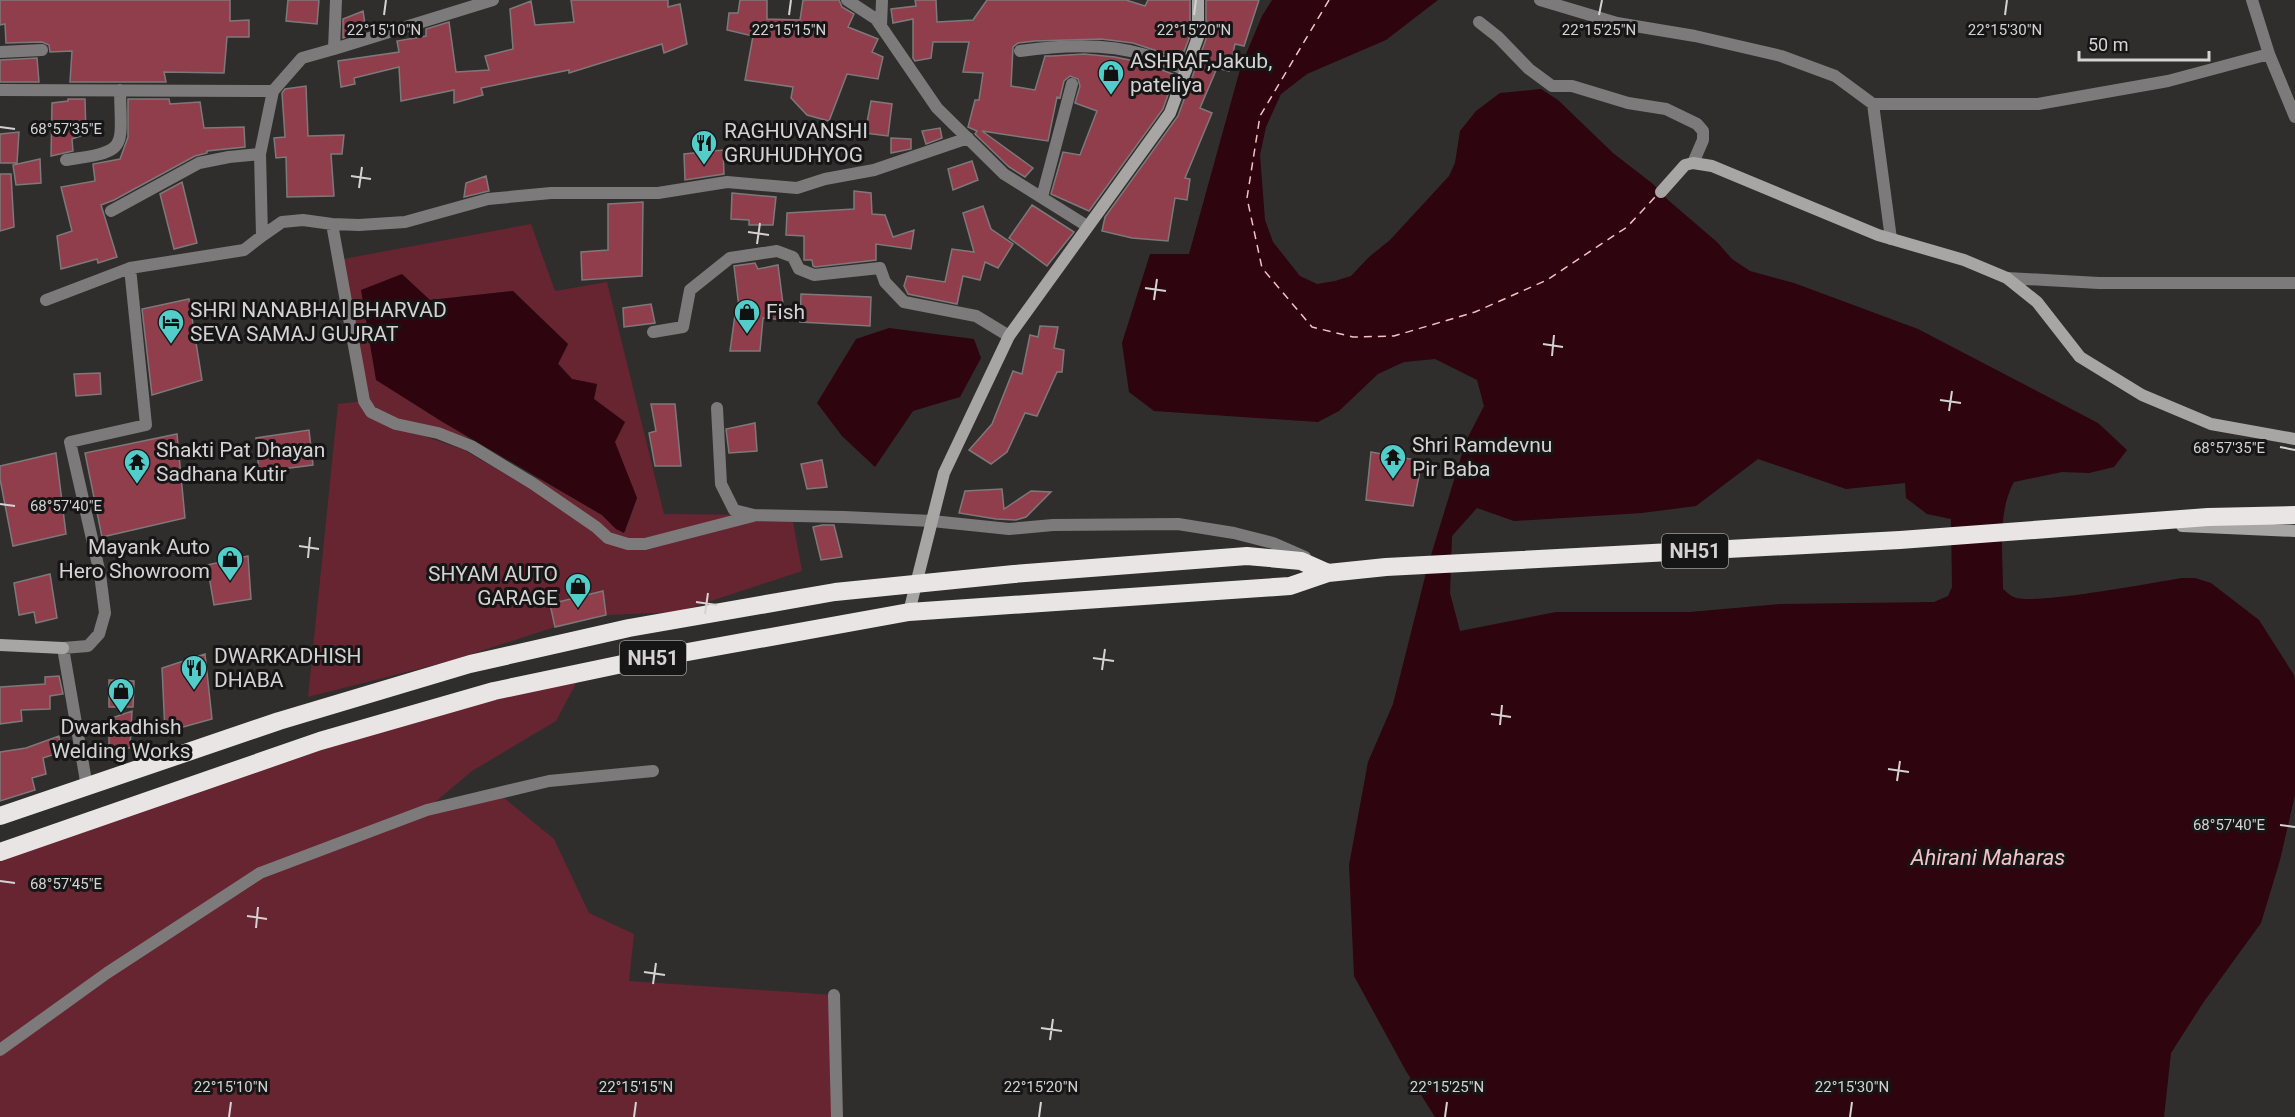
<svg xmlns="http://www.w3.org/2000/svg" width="2295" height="1117" viewBox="0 0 2295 1117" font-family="Roboto,sans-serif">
<rect width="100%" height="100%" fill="#302d2d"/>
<!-- green -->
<path fill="#672531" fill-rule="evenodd" d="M531 224 555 291 607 282 664 514 754 515 793 522 802 571 678 612 606 615 603 591 550 604 555 627 450 661 308 697 338 404 363 401 338 260ZM513 291 568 344 558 363 572 379 597 384 594 399 625 422 614 442 637 498 625 532 616 529 602 515 538 478 528 481 531 489 464 450 398 427 470 438 441 421 430 300Z
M582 672 556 721 472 771 428 808 498 793 554 839 589 913 634 934 629 981 834 995 837 1117H0V852L303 747Z"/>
<!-- water -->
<path fill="#2e040e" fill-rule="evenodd" d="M1272 0H1438L1386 40 1307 74 1281 94 1266 127 1260 155 1265 220 1273 242 1300 276 1317 284 1335 281 1351 276 1369 257 1390 240 1449 176 1455 163 1460 131 1476 111 1500 93 1541 89 1558 100 1613 153 1653 184 1668 200 1717 242 1732 259 1750 271 1794 283 1918 329 2098 423 2127 450 2114 467 2089 473 2062 472 2014 482C1997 512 2003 555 2003 589 2006 591 2010 596 2014 597 2032 606 2155 582 2183 578H2195L2211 583 2259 620 2294 675 2295 681V795L2280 860 2261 923 2203 1003 2171 1053 2164 1117H1435L1406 1071 1354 976 1349 865 1368 762 1393 704 1428 565 1466 441 1484 406 1477 380 1435 359 1404 362 1378 374 1339 411 1318 422 1154 411 1129 392 1122 343 1150 254H1189L1241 66 1262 16ZM1758 459 1846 489 1905 483 1906 498 1927 514 1951 519 1952 587 1948 596 1934 602 1780 604 1690 612H1556L1460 631 1450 593 1452 536 1477 508 1514 521 1642 513 1696 506Z
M402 274 430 300 513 291 568 344 558 364 572 379 597 384 594 399 625 422 615 442 637 498 624 533 616 529 602 515 441 421 376 380 361 290Z
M889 328 974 339 981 358 960 397 913 411 875 467 842 436 817 403 856 339Z"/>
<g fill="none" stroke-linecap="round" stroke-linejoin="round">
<!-- ferry -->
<path stroke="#f3c1c6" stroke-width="1.5" stroke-dasharray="8 6" stroke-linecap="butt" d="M1329 0 1260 116 1247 198 1262 268 1312 327 1353 337 1394 336 1475 312 1547 280 1627 227 1656 196"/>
</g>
<!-- building -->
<path fill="#913e4c" stroke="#7d797a" stroke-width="1.5" d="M0 0H230V21L249 20V37H227L224 73 164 72 166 82H70L72 51 50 52 49 45 42 42 6 43 5 24 0 25Z
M288 0H319L317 24 286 21Z
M571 0H668V7L680 4 687 44 664 53 662 44 569 73V70L481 88 483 95 454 103V90L401 101 399 67 354 78 355 84 341 87 338 61 399 52 397 41 426 36V29L449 22 456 72 489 70 485 56 513 49 510 9 531 1 535 25 574 22Z
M740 0H767V19L800 20 803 0H839L842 7 854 14 848 27 878 39 872 52 883 57 878 79 847 74 829 121 807 115 791 98 793 87 745 80 753 36 727 30 729 13H738Z
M915 0H936L937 22 973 20 987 0H1126L1145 6 1148 0H1190V36L1181 59 1133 43 1101 39 1035 41 1018 43 1013 47 1011 86 1035 90 1045 56H1052L1084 54 1115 57 1144 63 1175 75 1163 109 1089 211 1051 194 1063 152 1080 155 1097 111 1075 103 1080 86 1078 79 1070 76 1064 81 1060 98 1057 97 1048 141 982 131 1033 168 1025 177 1009 167 975 134 977 131 968 127 975 100H979L983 73 963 72 969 42H933L931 58 915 61 913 58V19L893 23 891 9 916 6Z
M1206 0H1259L1244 46 1235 44 1229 71 1217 68 1200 108 1212 113 1185 178 1190 179 1187 200 1175 198 1168 241 1132 238 1102 231 1105 217 1178 116 1206 39Z
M363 11 366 30 343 38V19Z
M37 58 39 82H0V60Z
M306 86 308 136 344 135 342 154H331L334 196 287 197 286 157 276 158 274 138 285 137 282 93 285 89Z
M68 99H85L86 134 72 139 73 151 51 156 52 103 68 101Z
M128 99H169L170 104 200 102 204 128 244 127 245 147 207 151V153L195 156 114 200 101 205 117 257 98 263 97 259 61 269 57 236 72 231 61 187 95 181 93 164 120 159 128 137Z
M871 101 892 104 888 136 865 133Z
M940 128 942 138 926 144 922 131Z
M19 132 17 163H0V134Z
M891 138 911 139V149L891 153Z
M723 150 724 174 685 180 684 154Z
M40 159 41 183 16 185 13 165Z
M972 161 978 180 953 190 948 169Z
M0 174H11L14 227 0 231Z
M486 176 489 191 464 197 466 183Z
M182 182 197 243 174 249 160 194Z
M854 191 871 193 872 214 885 215 893 237 914 230 911 249 876 244V260L815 267 813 266 812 260H804V236L786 235 787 213 854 209Z
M732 193 776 197 773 225H749V220L731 219Z
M643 202 642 276 582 280 581 252 608 250V204Z
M1032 205 1074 232 1047 266 1009 238Z
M983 206 991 229 1013 244 998 268 985 262 980 280 963 276 957 304 908 294 904 286 907 276 945 282 952 249 974 252 963 213Z
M755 263 758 269 778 265 785 320 763 318 760 351H730L735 315 740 316 734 266Z
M801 294 871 297 870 326 800 322Z
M189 299 202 380 152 395 142 309Z
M651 304 655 323 624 327 623 308Z
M1040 326 1058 327 1054 348 1064 350 1062 372H1057L1037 416 1025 413 1007 452 991 464 969 450 992 424 1013 371 1022 374 1030 335 1038 337Z
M100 373 101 394 76 396 74 374Z
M651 404H675L681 466H655L649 433 656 431Z
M755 423 757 451 729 453 726 429Z
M309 430 313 465 259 472 256 438Z
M177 434 185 518 102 537 85 453Z
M1371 452 1422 461 1413 506 1366 500Z
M56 453 66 534 13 546 0 479V466Z
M822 460 827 487 807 489 801 464Z
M1002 489 1004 509 1031 491 1051 492 1026 517 1016 520 996 519 959 513 965 491Z
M822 525H834L842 557 821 560 813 527Z
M248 556 251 599 214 605 207 565Z
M50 574 57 618 36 623 34 612 19 615 14 583Z
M603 591 606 615 555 627 550 604Z
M205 654 212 719 165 732 162 668Z
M59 676 63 694 50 696V709L21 710 22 721 0 724V687L45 684V677Z
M109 680 134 681 133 707H109Z
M132 711 130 748 109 749V719Z
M59 736 61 752 43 758 46 774 32 778 35 790 0 801V752L26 748Z"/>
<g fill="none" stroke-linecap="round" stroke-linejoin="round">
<!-- street -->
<path stroke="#7c7a7a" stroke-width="12" d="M847 0 876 19 937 108 1004 174 1087 226
M1540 0 1617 23 1695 36 1781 56 1835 76 1873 104 1891 239
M1479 22 1498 37 1529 69 1552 86H1572L1628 103 1666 109 1697 124 1703 131V140L1693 163
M881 26 882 0
M334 49 493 0
M1020 51C1061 45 1107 43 1146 55 1160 59 1173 65 1186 70
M0 52 42 50
M2269 54 2295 117
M0 90 273 91 260 154 262 236 244 250 130 268 146 425 70 442 100 574 105 613 99 634 88 646 63 648 87 787
M273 91 302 58 334 49 336 0
M1873 104H2038L2168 81 2269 54 2252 0
M66 160C129 151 121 150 120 90
M1042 197 1072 84
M111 211 199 163 229 157 260 154
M332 224 364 401 371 412 396 424 438 433 471 446 532 483 596 527 608 538 628 544H645L753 516
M262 236 282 222 303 220 332 224 359 225 405 222 488 199 551 193H658L727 182 797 188 825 179 874 170 968 138
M2007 278 2099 283H2295
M46 300 130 268
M653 332 683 327 690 290 730 258 777 251 793 257 799 269 814 275 880 268 885 282 904 302 976 316 1009 336
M717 408 721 484 734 510 754 515 844 517 932 521 1009 529 1053 525 1178 524 1234 533 1273 543 1305 557
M834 995 837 1117
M0 1050 107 973 260 873 427 810 549 781 653 771"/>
<!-- secondary -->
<path stroke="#a8a5a5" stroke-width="12" d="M1661 192 1685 165 1693 163 1712 166 1878 235 1964 260 2007 278 2037 302 2080 357 2142 395 2211 424 2295 439
M2182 526 2295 531
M909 612 944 473 1009 336 1170 113 1198 37V0
M0 645 63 648"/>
<!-- highway -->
<path stroke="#e9e5e5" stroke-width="18" d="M0 816 279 721 470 664 629 628 835 592 1014 574 1247 556 1301 561 1328 573
M0 852 320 741 494 691 627 663 909 612 1290 586 1328 573 1386 567 1900 540 2208 517 2295 515"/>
</g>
<!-- ticks -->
<path fill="none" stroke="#d4d2d2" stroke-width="2" d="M384 15 386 0M789 15 791 0M1194 15 1196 0M1599 15 1602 0M2005 15 2007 0M0 127 15 129M351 176 371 179M359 188 362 167M748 232 769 235M757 244 760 223M1145 288 1166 291M1154 300 1157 279M1543 344 1563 347M1552 356 1554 335M1940 400 1961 403M1949 411 1952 391M2280 447 2295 450M0 504 15 506M299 546 319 549M308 558 310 537M696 602 717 605M705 614 708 593M1093 658 1114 661M1102 670 1105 649M1491 714 1511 717M1500 725 1502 705M1888 769 1909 772M1897 781 1900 761M2280 825 2295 827M0 881 15 883M247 916 267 919M256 928 258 907M644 972 665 975M653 984 656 963M1041 1028 1062 1031M1050 1040 1053 1019M229 1117 231 1102M634 1117 636 1102M1039 1117 1041 1102M1445 1117 1447 1102M1850 1117 1852 1102"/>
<!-- icons -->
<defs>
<g id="shop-pin" transform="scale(1.35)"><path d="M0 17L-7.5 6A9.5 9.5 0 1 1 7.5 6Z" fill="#53cdc9" stroke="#171616"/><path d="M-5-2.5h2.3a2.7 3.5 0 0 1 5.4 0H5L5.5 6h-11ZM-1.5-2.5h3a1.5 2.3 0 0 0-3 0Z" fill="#111"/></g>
<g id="restaurant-pin" transform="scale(1.35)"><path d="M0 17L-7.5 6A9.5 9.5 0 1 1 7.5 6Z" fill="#53cdc9" stroke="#171616"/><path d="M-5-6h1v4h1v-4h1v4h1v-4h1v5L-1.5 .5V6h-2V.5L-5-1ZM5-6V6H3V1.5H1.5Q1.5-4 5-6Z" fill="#111"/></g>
<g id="hotel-pin" transform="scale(1.35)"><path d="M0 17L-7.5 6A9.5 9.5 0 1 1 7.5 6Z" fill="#53cdc9" stroke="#171616"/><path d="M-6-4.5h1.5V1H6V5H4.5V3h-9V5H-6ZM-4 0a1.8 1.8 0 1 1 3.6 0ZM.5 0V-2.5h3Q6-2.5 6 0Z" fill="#111"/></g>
<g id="temple-pin" transform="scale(1.35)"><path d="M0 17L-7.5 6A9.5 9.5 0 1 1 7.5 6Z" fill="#53cdc9" stroke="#171616"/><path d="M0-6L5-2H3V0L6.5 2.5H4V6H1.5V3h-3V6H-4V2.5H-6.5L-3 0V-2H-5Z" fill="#111"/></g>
</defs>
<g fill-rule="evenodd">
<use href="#shop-pin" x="1111" y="73"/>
<use href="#restaurant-pin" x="704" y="143"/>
<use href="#shop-pin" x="747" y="312"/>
<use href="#hotel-pin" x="171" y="322"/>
<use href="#temple-pin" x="1393" y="457"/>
<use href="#temple-pin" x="137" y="462"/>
<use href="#shop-pin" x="230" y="559"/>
<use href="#shop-pin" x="578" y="586"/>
<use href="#restaurant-pin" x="194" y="668"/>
<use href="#shop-pin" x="121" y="691"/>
</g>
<g text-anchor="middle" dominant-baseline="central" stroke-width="6" stroke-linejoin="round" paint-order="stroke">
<!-- shield labels -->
<g fill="#171616" stroke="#9b9a9a" stroke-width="1.5">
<rect x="1662" y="534" width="66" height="34" rx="4.5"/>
<rect x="620" y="641" width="66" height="34" rx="4.5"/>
</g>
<g font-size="20" font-weight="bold" fill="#d4d2d2">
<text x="1695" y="551">NH51</text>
<text x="653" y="658">NH51</text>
</g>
<!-- poi labels -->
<g font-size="21" fill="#d4d2d2" stroke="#171616" text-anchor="start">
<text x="1130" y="61">ASHRAF,Jakub,<tspan x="1130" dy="24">pateliya</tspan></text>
<text x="724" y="131">RAGHUVANSHI<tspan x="724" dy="24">GRUHUDHYOG</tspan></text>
<text x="190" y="310">SHRI NANABHAI BHARVAD<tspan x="190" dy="24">SEVA SAMAJ GUJRAT</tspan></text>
<text x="766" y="312">Fish</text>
<text x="1412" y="445">Shri Ramdevnu<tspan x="1412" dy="24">Pir Baba</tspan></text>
<text x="156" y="450">Shakti Pat Dhayan<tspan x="156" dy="24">Sadhana Kutir</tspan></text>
<text x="210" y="547" text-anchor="end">Mayank Auto<tspan x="210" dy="24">Hero Showroom</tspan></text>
<text x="558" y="574" text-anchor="end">SHYAM AUTO<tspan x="558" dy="24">GARAGE</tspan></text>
<text x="214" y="656">DWARKADHISH<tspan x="214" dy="24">DHABA</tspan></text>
<text x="121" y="727" text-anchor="middle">Dwarkadhish<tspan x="121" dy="24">Welding Works</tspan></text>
</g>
<!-- water labels -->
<g font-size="22" font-style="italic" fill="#f3c1c6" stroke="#171616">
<text x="1988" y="857">Ahirani Maharas</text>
</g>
</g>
<g font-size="15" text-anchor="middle" fill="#d4d2d2" stroke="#171616" stroke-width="6" stroke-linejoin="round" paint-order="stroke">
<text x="384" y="35">22°15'10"N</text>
<text x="789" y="35">22°15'15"N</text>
<text x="1194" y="35">22°15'20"N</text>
<text x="1599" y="35">22°15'25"N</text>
<text x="2005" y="35">22°15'30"N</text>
<text x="66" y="134">68°57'35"E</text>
<text x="2229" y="453">68°57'35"E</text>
<text x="66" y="511">68°57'40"E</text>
<text x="2229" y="830">68°57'40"E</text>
<text x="66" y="889">68°57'45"E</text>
<text x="231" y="1092">22°15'10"N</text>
<text x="636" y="1092">22°15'15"N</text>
<text x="1041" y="1092">22°15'20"N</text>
<text x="1447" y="1092">22°15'25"N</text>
<text x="1852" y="1092">22°15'30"N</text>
</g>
<!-- scale -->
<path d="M2079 51v9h130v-9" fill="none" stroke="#d4d2d2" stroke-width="3"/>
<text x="2088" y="51" font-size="18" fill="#d4d2d2" stroke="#171616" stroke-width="4.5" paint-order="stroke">50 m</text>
</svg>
